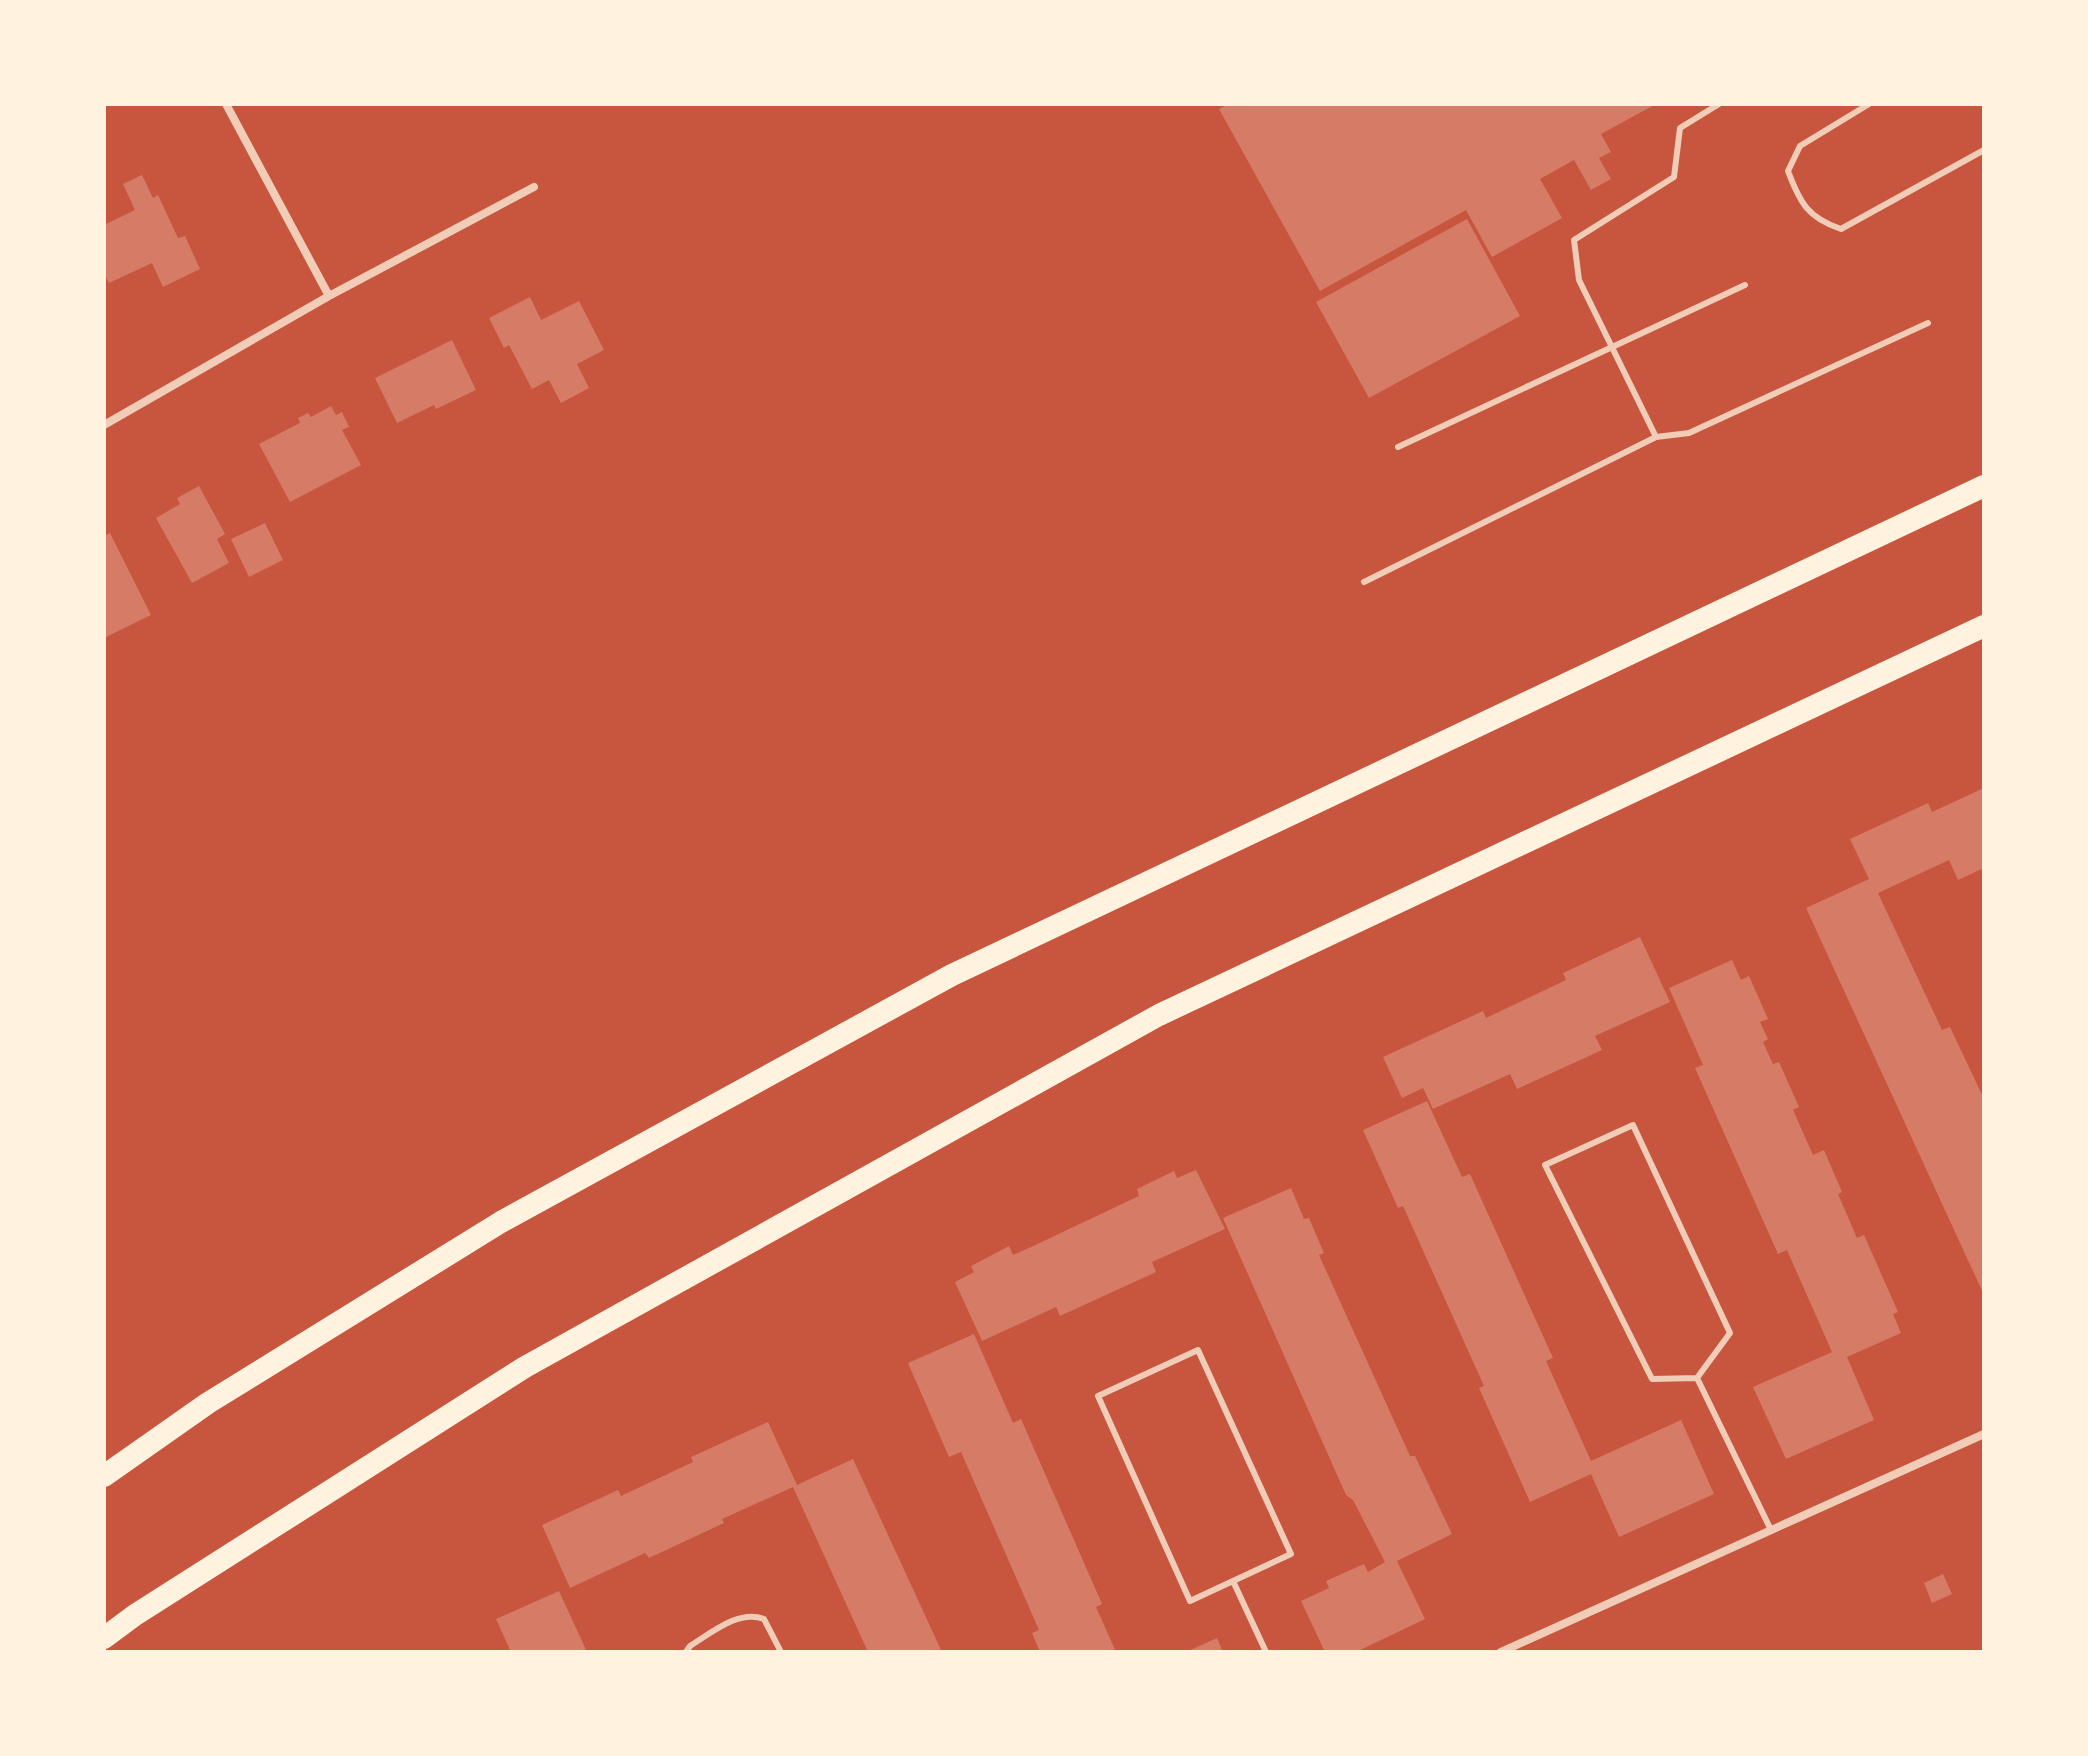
<svg xmlns="http://www.w3.org/2000/svg" width="2088" height="1756" viewBox="0 0 2088 1756" font-family="Karla,sans-serif">
<rect width="100%" height="100%" fill="#c8553d"/>
<!-- building -->
<path fill="#d67c66" d="M1229 104H1656L1601 134 1611 152 1599 158 1611 179 1591 190 1574 160 1540 179 1562 218 1492 257 1466 210 1320 291 1219 109Z
M142 175 153 198 158 195 178 238 185 236 200 269 163 287 152 263 109 283 104 272V225L135 210 123 184Z
M1467 219 1520 316 1369 398 1316 302Z
M530 297 541 320 579 301 604 350 577 364 589 388 561 403 549 380 532 389 509 345 504 348 489 318Z
M452 340 476 390 436 409 434 405 397 423 375 378Z
M331 406 336 415 342 412 349 427 342 430 361 465 290 502 259 444 300 423 298 418 308 413 311 417Z
M199 486 225 534 217 539 229 563 192 583 156 518 180 504 177 498Z
M265 523 283 560 249 577 231 539Z
M110 533 151 615 104 638V536Z
M1984 788V868L1958 880 1949 860 1878 893 1942 1030 1950 1027 1984 1099V1295L1806 908 1869 879 1850 839 1928 803 1932 812Z
M1640 937 1670 1002 1595 1036 1602 1050 1517 1089 1510 1074 1433 1109 1423 1088 1402 1098 1383 1057 1483 1011 1486 1018 1566 980 1563 973Z
M1732 960 1741 980 1749 976 1768 1019 1760 1022 1768 1039 1763 1042 1773 1064 1779 1062 1799 1107 1793 1110 1813 1155 1824 1150 1842 1192 1838 1194 1857 1238 1864 1235 1898 1312 1893 1314 1901 1333 1847 1357 1874 1420 1786 1459 1753 1387 1832 1352 1787 1250 1778 1254 1695 1068 1703 1065 1669 988Z
M1427 1101 1462 1177 1470 1174 1553 1358 1546 1361 1591 1461 1681 1420 1714 1494 1619 1537 1591 1474 1530 1502 1479 1388 1484 1386 1403 1206 1398 1208 1363 1130Z
M1196 1170 1225 1229 1152 1262 1156 1272 1060 1316 1056 1307 982 1341 955 1282 974 1272 971 1266 1009 1246 1013 1255 1031 1247 1139 1196 1137 1189 1174 1171 1177 1178Z
M1291 1188 1304 1219 1309 1218 1324 1253 1319 1255 1410 1456H1415L1452 1534 1397 1561 1425 1619 1356 1652H1325L1301 1601 1329 1588 1326 1581 1364 1564 1368 1572 1385 1562 1353 1500 1346 1495 1223 1218Z
M974 1334 1013 1423 1021 1419 1102 1604 1096 1607 1116 1652H1040L1032 1633 1039 1630 961 1452 949 1457 908 1363Z
M768 1422 797 1485 853 1459 942 1652H868L793 1487 722 1519 724 1523 649 1558 645 1553 570 1588 542 1525 618 1490 621 1496 693 1462 691 1457Z
M1943 1574 1952 1594 1932 1603 1924 1583Z
M559 1591 587 1652H511L496 1619Z
M1217 1638 1223 1652H1186Z"/>
<g fill="none" stroke-linecap="round" stroke-linejoin="round">
<!-- service -->
<path stroke="#f1ccb7" stroke-width="6" d="M1719 104 1680 128 1674 177 1574 240 1579 280 1656 437 1689 433 1928 323
M1869 104 1800 146 1788 171C1800 203 1808 218 1841 229L1984 150
M1398 447 1745 285
M1364 582 1656 437
M1198 1350 1291 1554 1190 1601 1098 1396Z
M1697 1378 1652 1379 1545 1165 1633 1125 1730 1333 1697 1378 1771 1530
M1233 1581 1266 1652
M686 1652 690 1646C711 1633 739 1609 764 1619L781 1652"/>
<!-- minor -->
<path stroke="#f1ccb7" stroke-width="8" d="M226 104 329 296
M104 425 329 296 534 187
M1501 1652 1984 1434"/>
<!-- trunk -->
<path stroke="#fff3e0" stroke-width="22" d="M104 1476 208 1403 501 1222 952 975 1984 486
M104 1638 135 1615 525 1367 1159 1015 1984 626"/>
</g>
<!-- border -->
<rect width="2088" height="1756" fill="none" stroke="#fff3e0" stroke-width="212"/>
</svg>
